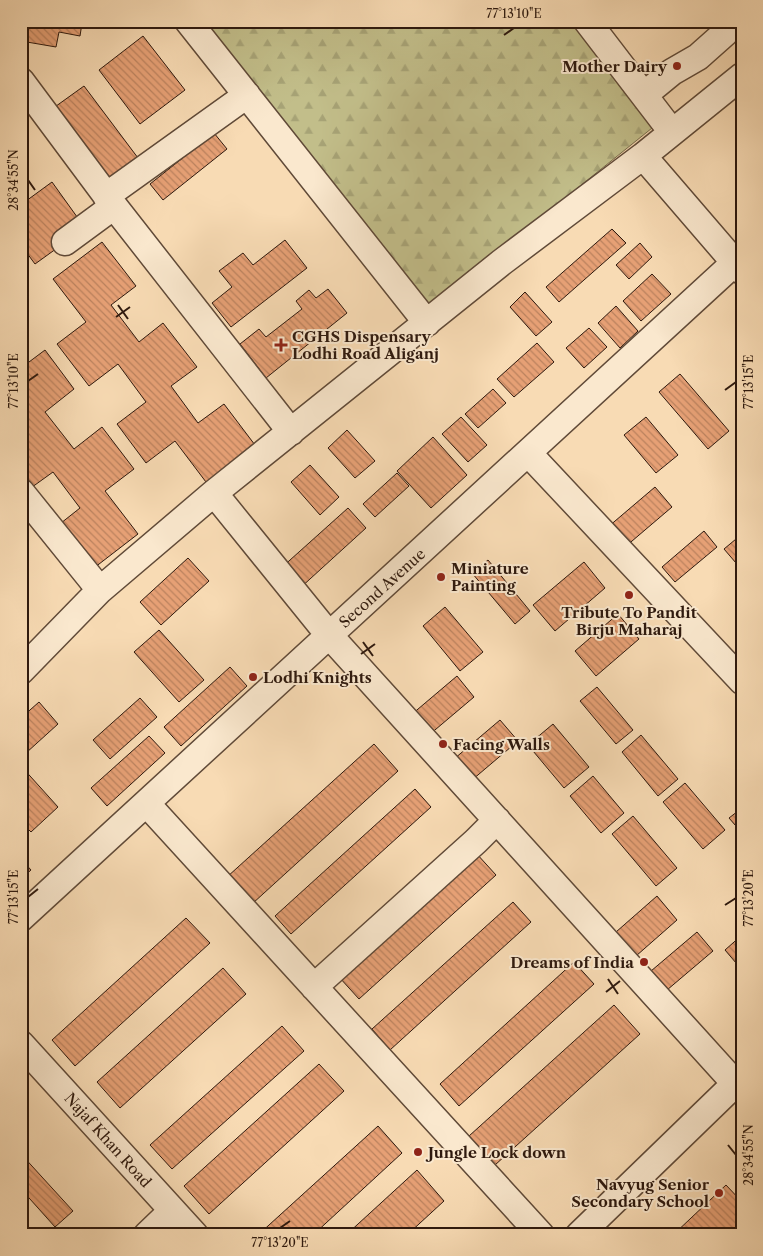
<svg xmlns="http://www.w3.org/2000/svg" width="763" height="1256" viewBox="0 0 763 1256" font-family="'Libre Caslon Text',serif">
<defs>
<pattern id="forest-firs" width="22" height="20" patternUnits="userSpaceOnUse" patternTransform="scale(1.25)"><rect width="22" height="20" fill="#c2be8a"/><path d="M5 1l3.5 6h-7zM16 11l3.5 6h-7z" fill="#a7a376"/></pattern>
<pattern id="building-back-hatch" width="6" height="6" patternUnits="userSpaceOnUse" patternTransform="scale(1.25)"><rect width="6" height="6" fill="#e6a075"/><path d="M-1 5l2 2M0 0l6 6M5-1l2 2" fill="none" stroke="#bb825e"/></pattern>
</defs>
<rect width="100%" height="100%" fill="#f8dbb4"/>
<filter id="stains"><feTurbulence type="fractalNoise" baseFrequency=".004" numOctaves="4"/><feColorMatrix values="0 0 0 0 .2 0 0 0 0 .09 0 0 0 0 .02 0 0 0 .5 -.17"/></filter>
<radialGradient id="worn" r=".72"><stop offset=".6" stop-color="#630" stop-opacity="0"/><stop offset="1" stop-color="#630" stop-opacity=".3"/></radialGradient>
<!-- forest -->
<path fill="url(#forest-firs)" stroke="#786c4c" d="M193 21H577L657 124 425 311Z"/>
<!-- building -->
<path fill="url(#building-back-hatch)" stroke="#2e190e" d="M21 21H91L82 23 80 36 59 32 56 47 21 41Z
M143 36 185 90 140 124 99 70Z
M84 86 141 162 109 185 52 109Z
M214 133 227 149 163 200 150 184Z
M52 182 85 228 35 264 21 245V195L26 201Z
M612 229 626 243 559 302 546 287Z
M285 240 307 268 231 327 212 303 232 287 219 271 243 253 253 265Z
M102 242 136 286 111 305 139 342 163 323 197 367 171 386 198 423 224 404 258 449 209 486 175 441 146 463 117 424 146 402 118 364 89 386 57 344 86 322 53 279Z
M640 243 652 257 629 279 616 265Z
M652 274 671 294 641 321 623 301Z
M328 289 347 313 266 378 240 344 259 329 266 337 302 309 296 301 309 290 316 298Z
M525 292 552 322 536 336 510 307Z
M616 306 638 331 620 348 598 323Z
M589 328 607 347 584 368 566 348Z
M537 343 554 362 514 397 497 379Z
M45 350 74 389 45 412 74 449 102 427 134 469 105 491 138 534 90 571 56 527 80 508 53 472 28 490 21 482V368Z
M680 374 729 431 708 449 659 392Z
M493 389 506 403 478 428 465 414Z
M461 417 487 445 468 462 442 434Z
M646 417 678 455 656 473 624 435Z
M347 430 375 461 355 478 328 448Z
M433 437 467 475 431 508 397 471Z
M310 465 339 497 320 515 291 482Z
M397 473 409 486 375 517 363 504Z
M655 487 672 507 625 547 608 527Z
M348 508 366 528 299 589 280 569Z
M704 531 717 547 675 582 662 567Z
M742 534V570L724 549Z
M188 558 209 581 161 625 140 602Z
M488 560 530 611 515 624 472 573Z
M584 562 605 588 555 631 533 605Z
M445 607 483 652 460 671 423 626Z
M618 614 639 639 596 676 575 651Z
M159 630 204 680 179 702 134 652Z
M230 667 247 686 181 746 164 727Z
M457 676 474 697 429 735 411 715Z
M597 687 633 730 616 744 580 701Z
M140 698 157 717 110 759 93 740Z
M39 702 58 724 26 753 21 748V718Z
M500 720 518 741 472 780 454 759Z
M553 724 589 767 564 788 528 745Z
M641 735 678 779 658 796 622 752Z
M149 736 165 753 107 806 91 788Z
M374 744 398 771 252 904 227 877Z
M21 766 58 807 31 832 21 822Z
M593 776 624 813 601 833 570 796Z
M685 783 725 830 703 849 663 802Z
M415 789 431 807 291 934 275 916Z
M742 808V833L729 818Z
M633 816 677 868 656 886 612 834Z
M476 853 496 875 359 999 339 977Z
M21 859 31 870 21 879Z
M657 896 677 920 636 956 616 932Z
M513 902 531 922 390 1050 372 1029Z
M186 918 210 943 75 1066 52 1040Z
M697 932 713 951 667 990 651 971Z
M742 935V970L725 950Z
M574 962 594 984 459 1106 440 1084Z
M223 968 246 994 120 1108 97 1082Z
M614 1005 640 1034 495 1165 469 1136Z
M282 1026 304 1051 172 1169 150 1145Z
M319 1064 344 1091 209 1214 184 1186Z
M378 1126 402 1153 313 1235H258Z
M21 1154 73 1211 55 1227 21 1189Z
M417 1170 444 1201 407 1235H346Z
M726 1185 742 1202V1235H737L731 1229 725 1235H673Z"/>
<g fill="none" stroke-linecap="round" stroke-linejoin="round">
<!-- minor casing -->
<g stroke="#604a38" stroke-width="29">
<path id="minor" d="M188 21 427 323
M587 21 672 132
M21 81 114 206 291 432
M644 95 672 72 698 57 725 33 732 21
M643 156 742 271
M106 196 247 95
M65 242 114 206
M529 454 742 681
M21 492 100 590
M214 493 329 635 742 1091
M21 671 100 590 214 493 502 262 643 156 742 76
M147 804 541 1235
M21 918 742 256
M314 987 476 841 497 820
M21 1044 195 1235
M147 1235 172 1211
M579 1235 742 1077"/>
</g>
<!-- minor -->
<use href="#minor" stroke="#fae8ce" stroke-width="26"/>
</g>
<!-- ticks -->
<path fill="none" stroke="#2e190e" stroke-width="2" d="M504 35 514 28M28 180 35 190M118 305 128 319M116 317 130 307M28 381 38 374M725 390 736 382M363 642 373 656M361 654 375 644M28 897 38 889M725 905 736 898M608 979 618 994M606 992 620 981M728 1145 736 1155M280 1228 290 1221"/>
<!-- markers -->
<g fill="#8f2418" stroke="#fae8ce" stroke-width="2">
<circle cx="677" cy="66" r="5"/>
<path d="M278.5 337.5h5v5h5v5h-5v5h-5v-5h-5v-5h5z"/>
<circle cx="441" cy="577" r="5"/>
<circle cx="629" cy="595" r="5"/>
<circle cx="253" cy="677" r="5"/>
<circle cx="443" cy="744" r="5"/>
<circle cx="644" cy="962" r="5"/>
<circle cx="418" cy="1152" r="5"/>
<circle cx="719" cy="1193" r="5"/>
</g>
<g text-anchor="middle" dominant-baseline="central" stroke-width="4" stroke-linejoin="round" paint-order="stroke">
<!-- poi labels -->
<g font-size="15" font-weight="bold" fill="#2e190e" stroke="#fae8ce" text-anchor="start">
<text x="667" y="66" text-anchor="end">Mother Dairy</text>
<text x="292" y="336">CGHS Dispensary<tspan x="292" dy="17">Lodhi Road Aliganj</tspan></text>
<text x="451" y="568">Miniature<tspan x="451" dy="17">Painting</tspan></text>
<text x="629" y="612" text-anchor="middle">Tribute To Pandit<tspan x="629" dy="17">Birju Maharaj</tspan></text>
<text x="263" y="677">Lodhi Knights</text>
<text x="453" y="744">Facing Walls</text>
<text x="634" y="962" text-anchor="end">Dreams of India</text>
<text x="428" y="1152">Jungle Lock down</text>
<text x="709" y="1184" text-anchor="end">Navyug Senior<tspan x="709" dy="17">Secondary School</tspan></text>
</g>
<!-- street labels -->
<g font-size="15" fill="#2e190e" stroke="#fae8ce">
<text transform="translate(382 588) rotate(-42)">Second Avenue</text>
<text transform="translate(108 1140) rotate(48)">Najaf Khan Road</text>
</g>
</g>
<!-- margin -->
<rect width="763" height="1256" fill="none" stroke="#f8dbb4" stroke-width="55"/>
<rect x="28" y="28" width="708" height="1200" fill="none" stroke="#2e190e" stroke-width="2"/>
<g font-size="12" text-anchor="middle" fill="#2e190e">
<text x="514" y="18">77°13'10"E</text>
<text transform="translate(14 180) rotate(-90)" y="4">28°34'55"N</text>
<text transform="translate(14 381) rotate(-90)" y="4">77°13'10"E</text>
<text transform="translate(749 382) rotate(-90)" y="4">77°13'15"E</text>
<text transform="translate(14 897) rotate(-90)" y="4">77°13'15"E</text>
<text transform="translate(749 898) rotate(-90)" y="4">77°13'20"E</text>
<text transform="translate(749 1155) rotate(-90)" y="4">28°34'55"N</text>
<text x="280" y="1247">77°13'20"E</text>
</g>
<rect width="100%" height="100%" filter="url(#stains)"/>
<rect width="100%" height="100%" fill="url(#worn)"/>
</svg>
